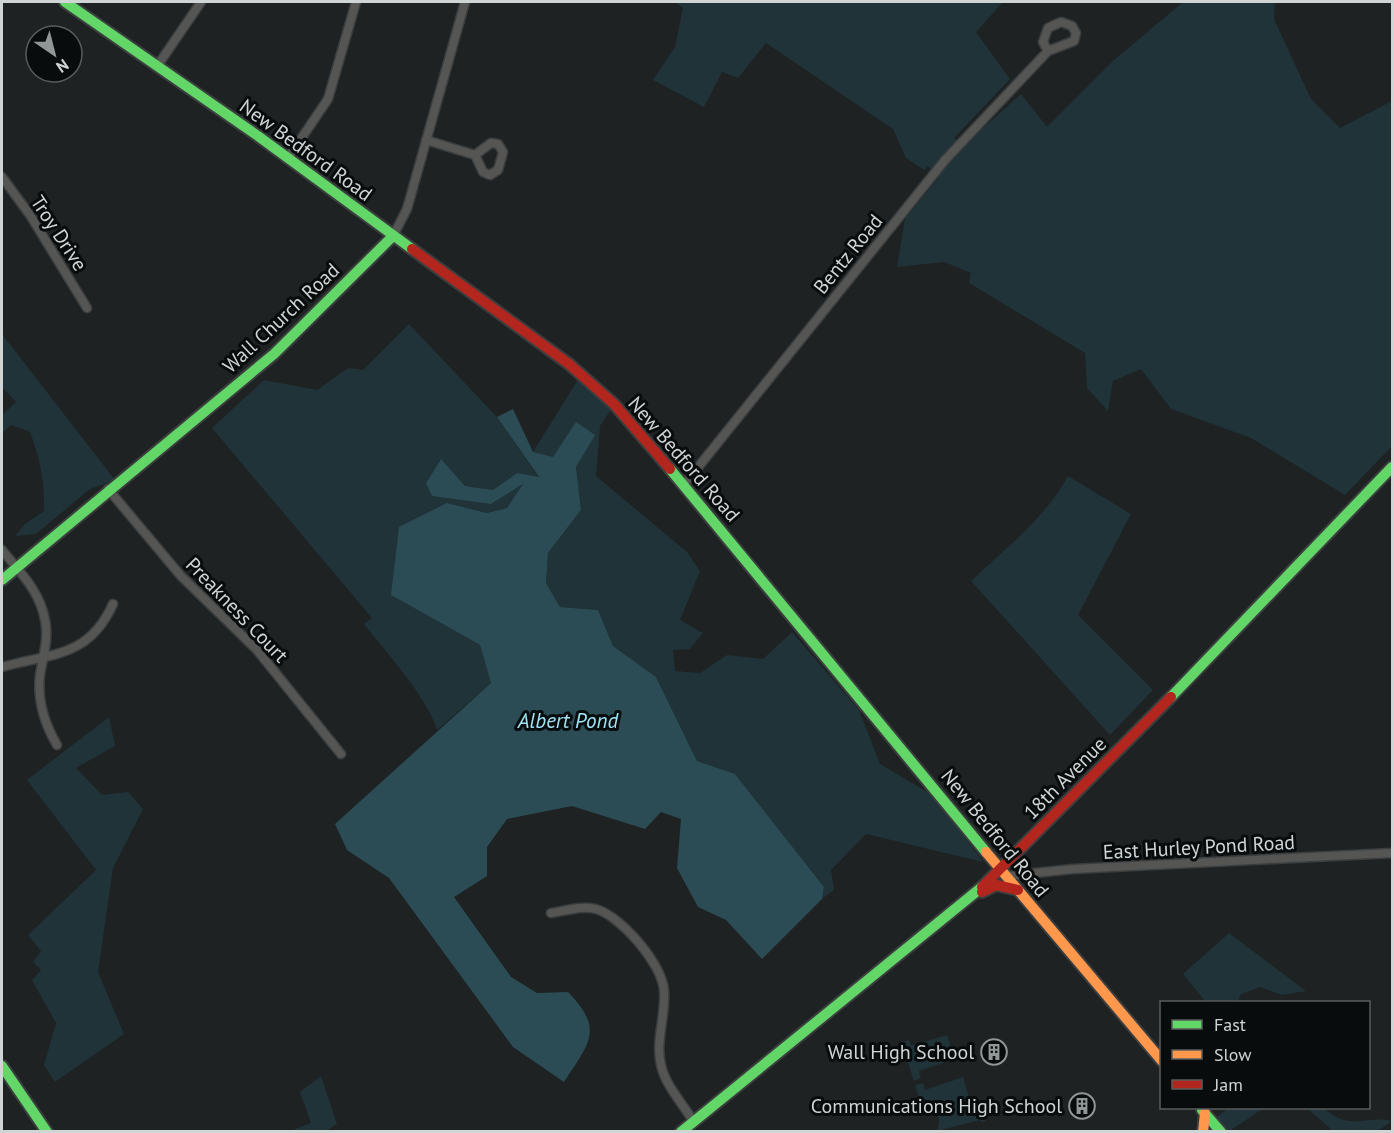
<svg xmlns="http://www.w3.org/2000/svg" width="1394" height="1133" viewBox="0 0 1394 1133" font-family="'PT Sans',sans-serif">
<rect width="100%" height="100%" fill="#1e2223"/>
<!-- green -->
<path fill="#1f3339" d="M675 2H1003L976 32 1010 79 954 138 964 145 1021 94 1047 127 1114 60 1183 2H1275L1274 19 1311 99 1340 128 1392 101V446L1345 495 1251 438 1171 409 1141 369 1113 381 1108 411 1087 388 1085 353 969 283 971 273 944 262 897 267 905 219 938 178 928 166 924 170 906 158 893 129 766 43 738 78 722 72 704 107 653 80 675 47 683 8Z
M409 324 497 417 539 478 517 473 493 490 465 486 440 460 426 483 491 504 525 483 507 508 487 513 447 503 391 595 480 645 491 683 437 730C428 698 385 651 364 624L372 618 212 428 264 380 317 390 348 368 363 370Z
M2 334 115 480 90 489 36 534 15 536 25 524 44 511C45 484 40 458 30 432L11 425 2 433V415L16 402 2 387Z
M584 370 617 401 600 426 596 476 687 552 700 571 680 620 703 633 690 649 673 650 675 671 700 673 727 655 763 659 792 632 859 710 880 764 934 796 983 862 866 834 831 870 834 890 822 899 824 887 735 774 697 761 656 677 613 646 598 610 560 607 546 583 548 553 581 510 576 467 533 452Z
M1068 476 1131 514 1078 615 1153 690 1110 735 971 581C1005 549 1045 518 1068 476Z
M109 717 115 746 76 768 102 795 128 792 143 809 113 868 98 972 124 1034 55 1082 44 1065 56 1023 32 980 41 970 33 962 41 951 28 935 96 870 27 780Z
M1229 933 1306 991 1282 995 1260 987 1241 994 1238 1002H1206L1183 974Z
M947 1035 955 1059 919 1071 921 1078 914 1081 901 1042 909 1040 911 1046Z
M321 1076 337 1124 327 1131H290L311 1123 300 1092Z
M963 1077 974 1115 983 1112 986 1121 981 1122 980 1120 937 1131C942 1117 937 1107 925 1099L920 1101 915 1085 923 1083 925 1090Z
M1229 1108H1264L1228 1132 1216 1117Z
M1307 1108H1324C1350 1132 1366 1115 1392 1121L1378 1131H1333Z"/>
<!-- water -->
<path fill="#2b4c55" d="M513 409 533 452 553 457 576 422 595 435 576 467 581 510 548 553 546 583 560 607 598 610 613 646 656 677 697 761 735 774 824 887 822 899 762 959 726 920 698 907 677 868 681 819 661 812 645 829 572 806 507 819 487 847V876L454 897 511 977 537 993 568 992C605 1030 589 1043 564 1082L513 1047 389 878 347 850 335 824 491 683 480 645 391 595 399 527 447 503 487 513 507 508 523 484 491 504 432 496 426 483 441 459 465 486 493 490 517 473 539 477 497 417Z"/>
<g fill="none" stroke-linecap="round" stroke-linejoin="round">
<!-- street casing -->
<g stroke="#3b3e3f" stroke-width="11">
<path id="street" d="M158 65 201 2
M426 140 475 155
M491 143 498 144 503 152 498 170 490 175 483 172 475 155Z
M288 158 328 99 356 2
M2 177 30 215 87 308
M393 236 407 209 465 2
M683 486 945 160 1048 51 1074 41 1076 33 1072 26 1061 22 1048 28 1043 42 1048 51
M108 489 181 576 257 650 341 754
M2 550C19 571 40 591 45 620 49 639 43 656 40 675 37 701 44 723 57 745
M2 667C50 653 88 659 113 604
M1007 876 1073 869 1392 853
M551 913C566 911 581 905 596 909 621 916 663 965 664 991 666 1015 655 1042 661 1065 665 1085 683 1104 693 1121"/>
</g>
<!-- fast casing -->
<g stroke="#3b3e3f" stroke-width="14">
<path id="fast" d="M65 2 258 136 412 249
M670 469 986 852
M2 580 274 354 393 236
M1171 697 1392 467
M2 1066 47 1132
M1202 1110 1221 1132
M681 1132 982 887"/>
</g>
<!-- slow casing -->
<g stroke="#3b3e3f" stroke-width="14">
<path id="slow" d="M986 852 1162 1061
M1203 1132 1205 1113"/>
</g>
<!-- jam casing -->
<g stroke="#3b3e3f" stroke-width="14">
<path id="jam" d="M412 249 569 364 614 404 670 469
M982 887 1171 697
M982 892 996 885 1018 890"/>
</g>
<!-- street -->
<use href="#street" stroke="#555554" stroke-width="8"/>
<!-- fast -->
<use href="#fast" stroke="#63d668" stroke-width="10"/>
<!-- slow -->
<use href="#slow" stroke="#ff974d" stroke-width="10"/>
<!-- jam -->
<use href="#jam" stroke="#b3261e" stroke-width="10"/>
</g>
<!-- icons -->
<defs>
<g id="building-ring" transform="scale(1.35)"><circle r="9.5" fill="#090c0d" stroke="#919697" stroke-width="1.5"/><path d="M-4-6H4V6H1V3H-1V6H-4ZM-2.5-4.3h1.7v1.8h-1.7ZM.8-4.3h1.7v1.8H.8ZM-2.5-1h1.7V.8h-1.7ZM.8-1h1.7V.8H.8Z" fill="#919697"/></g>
</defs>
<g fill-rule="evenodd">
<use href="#building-ring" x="994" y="1052"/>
<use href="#building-ring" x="1082" y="1106"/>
</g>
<g text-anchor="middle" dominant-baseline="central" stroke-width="6" stroke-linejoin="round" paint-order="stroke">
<!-- street labels -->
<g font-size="20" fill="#cfd4d5" stroke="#090c0d">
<text transform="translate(306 150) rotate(36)">New Bedford Road</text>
<text transform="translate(59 233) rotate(57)">Troy Drive</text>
<text transform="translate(848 254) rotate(-51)">Bentz Road</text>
<text transform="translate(281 318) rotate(-43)">Wall Church Road</text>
<text transform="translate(684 459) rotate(49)">New Bedford Road</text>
<text transform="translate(237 610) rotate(46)">Preakness Court</text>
<text transform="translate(1065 778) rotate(-45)">18th Avenue</text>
<text transform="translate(995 833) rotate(51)">New Bedford Road</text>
<text transform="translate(1199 847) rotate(-3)">East Hurley Pond Road</text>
</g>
<!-- poi labels -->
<g font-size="20" fill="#cfd4d5" stroke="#090c0d" text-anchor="end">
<text x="974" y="1052">Wall High School</text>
<text x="1062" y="1106">Communications High School</text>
</g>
<!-- water labels -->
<g font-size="21" font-style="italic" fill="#9ee3f7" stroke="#090c0d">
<text x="568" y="720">Albert Pond</text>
</g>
</g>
<!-- border -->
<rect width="1394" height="1133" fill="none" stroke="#cfd4d5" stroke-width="6"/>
<!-- legend -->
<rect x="1160" y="1001" width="210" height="108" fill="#090c0d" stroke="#585c5d" stroke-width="1.5"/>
<rect x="1172" y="1020" width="30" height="9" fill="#63d668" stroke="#585c5d" stroke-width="1.5"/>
<text x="1214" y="1031" font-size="18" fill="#cfd4d5">Fast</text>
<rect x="1172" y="1050" width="30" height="9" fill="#ff974d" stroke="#585c5d" stroke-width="1.5"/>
<text x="1214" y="1061" font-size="18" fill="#cfd4d5">Slow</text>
<rect x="1172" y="1080" width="30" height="9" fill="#b3261e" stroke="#585c5d" stroke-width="1.5"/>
<text x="1214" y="1091" font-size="18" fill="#cfd4d5">Jam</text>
<!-- north arrow -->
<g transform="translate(54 54) rotate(145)"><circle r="28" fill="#090c0d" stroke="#585c5d" stroke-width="1.5"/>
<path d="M0-4.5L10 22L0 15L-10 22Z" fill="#919697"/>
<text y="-9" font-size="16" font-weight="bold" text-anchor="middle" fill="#cfd4d5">N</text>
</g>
</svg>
